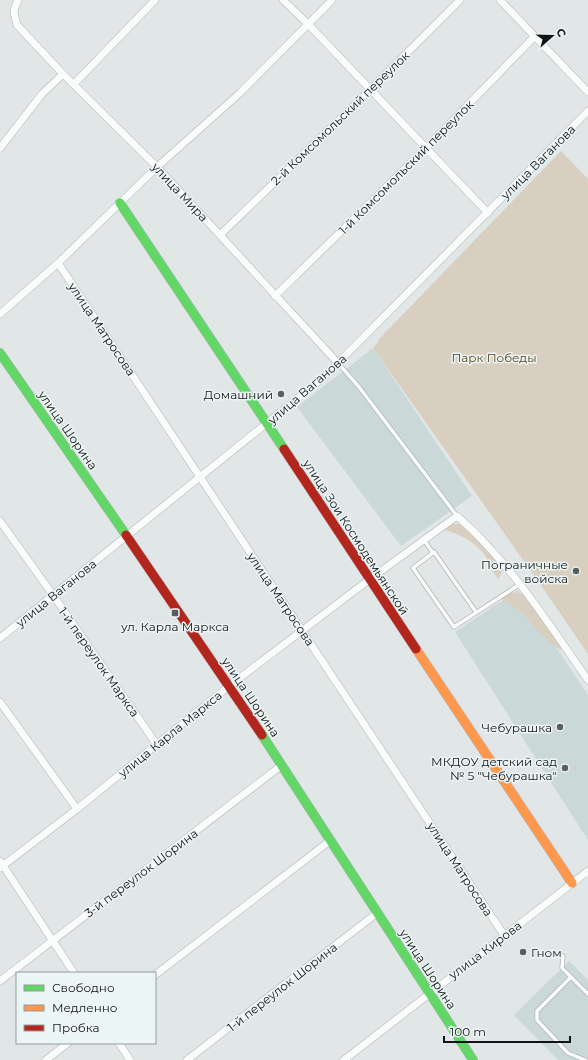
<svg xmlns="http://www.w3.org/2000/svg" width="588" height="1060" viewBox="0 0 588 1060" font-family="Montserrat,sans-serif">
<rect width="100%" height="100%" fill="#e1e6e6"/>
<!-- built -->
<path fill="#cbd8d8" d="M373 348 472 496 401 546 297 407Z
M518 590 588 695V840L455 632Z
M569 961 588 980V1060H558L514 1015Z"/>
<!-- green -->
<path fill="#d9cfc0" d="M561 151 588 179V654L538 581 373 348 378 342V340Z
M450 524H464L480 533 493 545 502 572 498 579C493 572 490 565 486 557 477 543 460 534 445 530Z
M509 592 523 594 536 606 564 642 561 650 550 643 519 610 501 599V596Z"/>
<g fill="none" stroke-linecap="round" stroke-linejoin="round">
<!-- lane casing -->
<g stroke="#b1b4b4" stroke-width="5">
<path id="lane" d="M338 363 359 387 457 516
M424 540 433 553
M476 612 434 552 413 568 454 627 517 586 520 585
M563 956 562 968 588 994
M571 977 537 1011V1020L568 1053 585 1060"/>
</g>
<!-- street casing -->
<g stroke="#b1b4b4" stroke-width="8">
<path id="street" d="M18 0 15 7 14 13 17 25 63 74 157 167 338 363
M283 0 308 24 488 213
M500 0 588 92
M74 84 155 0
M0 148 42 94 63 74
M220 235 370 90 460 0
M58 263 504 935
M275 296 426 148 535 36
M0 314 58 263 157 167 240 93 332 0
M0 521 53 595 157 745
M0 638 324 377 588 111
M0 702 77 809
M0 861 74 973
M0 868 77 809 229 686 370 579 457 516C510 562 548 623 588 680
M155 975 331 840
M0 981 282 765
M119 1043 130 1060
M46 1060 68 1043
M187 1060 377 913
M344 1060 588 871"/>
</g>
<!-- fast casing -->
<g stroke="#b1b4b4" stroke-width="10">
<path id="fast" d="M120 203 284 449
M0 353 126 535
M262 735 473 1060"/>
</g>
<!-- slow casing -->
<g stroke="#b1b4b4" stroke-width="10">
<path id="slow" d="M416 649 572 883"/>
</g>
<!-- jam casing -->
<g stroke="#b1b4b4" stroke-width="10">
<path id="jam" d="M284 449 416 649
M126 535 262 735"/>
</g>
<!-- lane -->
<use href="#lane" stroke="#fafbfb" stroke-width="3.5"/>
<!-- street -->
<use href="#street" stroke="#fafbfb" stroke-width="7"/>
<!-- fast -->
<use href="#fast" stroke="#63d668" stroke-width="9"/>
<!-- slow -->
<use href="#slow" stroke="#ff974d" stroke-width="9"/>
<!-- jam -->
<use href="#jam" stroke="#b3261e" stroke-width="9"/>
</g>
<!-- markers -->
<g fill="#5a5e5e" stroke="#ecf5f5" stroke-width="1.5">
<circle cx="281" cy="394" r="4"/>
<circle cx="576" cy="571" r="4"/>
<rect x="171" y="609" width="8" height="8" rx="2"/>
<circle cx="560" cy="727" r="4"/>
<circle cx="565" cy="768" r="4"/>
<circle cx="523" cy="952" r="4"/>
</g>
<g text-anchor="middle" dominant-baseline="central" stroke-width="3" stroke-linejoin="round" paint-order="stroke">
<!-- street labels -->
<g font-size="12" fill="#111414" stroke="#ecf5f5">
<text transform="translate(340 118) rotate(-44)">2-й Комсомольский переулок</text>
<text transform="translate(538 162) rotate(-45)">улица Ваганова</text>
<text transform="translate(406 167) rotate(-45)">1-й Комсомольский переулок</text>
<text transform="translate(180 192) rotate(47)">улица Мира</text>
<text transform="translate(102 329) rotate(56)">улица Матросова</text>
<text transform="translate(307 389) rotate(-41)">улица Ваганова</text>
<text transform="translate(68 430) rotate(55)">улица Шорина</text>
<text transform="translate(356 537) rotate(57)">улица Зои Космодемьянской</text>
<text transform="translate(56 593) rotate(-39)">улица Ваганова</text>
<text transform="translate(281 599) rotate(56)">улица Матросова</text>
<text transform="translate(99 662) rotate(55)">1-й переулок Маркса</text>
<text transform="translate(251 697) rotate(56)">улица Шорина</text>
<text transform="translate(170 734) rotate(-39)">улица Карла Маркса</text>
<text transform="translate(460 869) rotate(57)">улица Матросова</text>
<text transform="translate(141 873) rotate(-37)">3-й переулок Шорина</text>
<text transform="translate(485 950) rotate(-37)">улица Кирова</text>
<text transform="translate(428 969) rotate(57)">улица Шорина</text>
<text transform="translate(282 987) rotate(-38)">1-й переулок Шорина</text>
</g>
<!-- park labels -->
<g font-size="12" fill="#573e19" stroke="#ecf5f5">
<text x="494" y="357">Парк Победы</text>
</g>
<!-- poi labels -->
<g font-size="12" fill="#111414" stroke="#ecf5f5" text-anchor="end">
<text x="273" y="394">Домашний</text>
<text x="568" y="564">Пограничные<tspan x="568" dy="14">войска</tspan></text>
<text x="175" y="626" text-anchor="middle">ул. Карла Маркса</text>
<text x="552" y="727">Чебурашка</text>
<text x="557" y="761">МКДОУ детский сад<tspan x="557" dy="14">№ 5 "Чебурашка"</tspan></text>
<text x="531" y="952" text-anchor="start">Гном</text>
</g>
</g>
<!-- legend -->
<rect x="16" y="972" width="140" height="72" fill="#ecf5f5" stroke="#949b9b"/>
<rect x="24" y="985" width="20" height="6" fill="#63d668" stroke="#949b9b"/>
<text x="52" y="992" font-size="12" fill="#111414">Свободно</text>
<rect x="24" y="1005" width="20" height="6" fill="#ff974d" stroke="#949b9b"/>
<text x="52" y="1012" font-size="12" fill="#111414">Медленно</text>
<rect x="24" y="1025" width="20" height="6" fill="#b3261e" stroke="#949b9b"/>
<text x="52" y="1032" font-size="12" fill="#111414">Пробка</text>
<!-- north arrow -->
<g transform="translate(552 36) rotate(70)" stroke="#ecf5f5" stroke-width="3" paint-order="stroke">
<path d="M0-3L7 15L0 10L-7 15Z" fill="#111414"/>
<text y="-6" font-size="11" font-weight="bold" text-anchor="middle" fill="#111414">С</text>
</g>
<!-- scale -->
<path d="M444 1036v6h126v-6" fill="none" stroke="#111414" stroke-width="2"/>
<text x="450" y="1036" font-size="12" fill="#111414" stroke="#ecf5f5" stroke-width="3" paint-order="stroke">100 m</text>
</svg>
